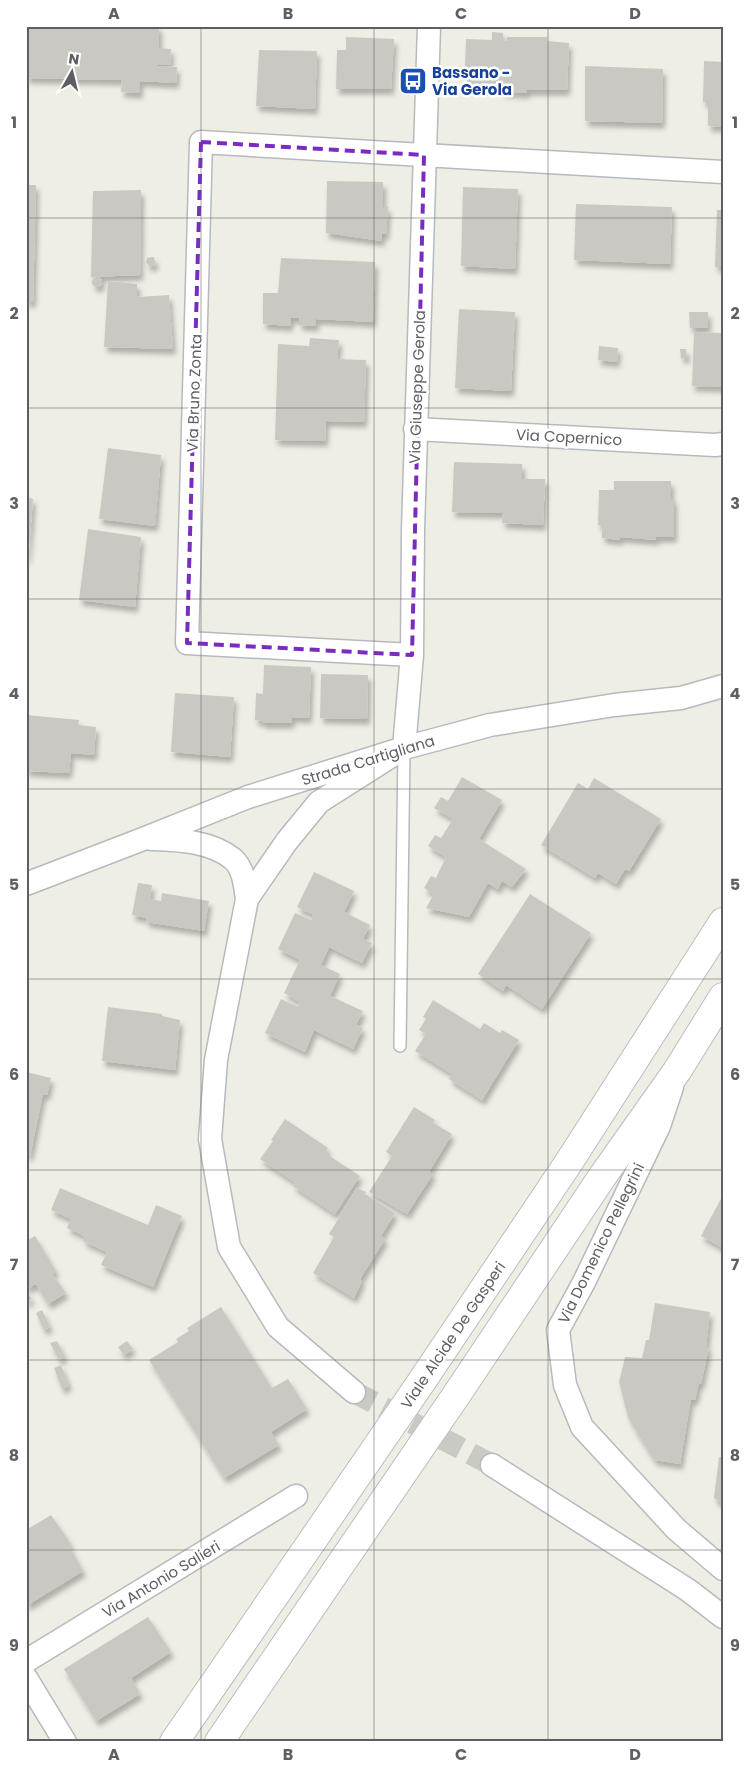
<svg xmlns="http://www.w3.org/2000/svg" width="749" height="1768" viewBox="0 0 749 1768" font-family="Poppins,sans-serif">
<defs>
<filter id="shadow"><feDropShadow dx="3" dy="5.5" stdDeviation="2.5" flood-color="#0004"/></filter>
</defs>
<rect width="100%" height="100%" fill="#efeee5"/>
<!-- building -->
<path fill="#cac8c2" filter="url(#shadow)" d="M26 26H159V48L171 49 170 65 158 64V66L177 67 176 83 140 81V93L121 92 122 80 26 78Z
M492 32 503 33V40L507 41V37H547V41L569 43 567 90H527V93L502 92V86L467 85V68H465L466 39 492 40Z
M346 37 394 39 391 89H336L337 50H346Z
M259 50 317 51 315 109 256 106Z
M704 61 723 62V127L708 126V102H703Z
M585 66 663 69 662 123 585 121Z
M327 181 383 182V207H388L386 234H382V241L326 233Z
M26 185H36L33 302H26Z
M463 187 518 189 515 269 461 266Z
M141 190 140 275 91 277 93 191Z
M576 204 672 207 670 264 574 260Z
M717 210H723V267H715Z
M152 257H154L155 262 154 266H150L146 263 147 258Z
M281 258 375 262 373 322 316 319V326L299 325V318H291L290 326 263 324V293H278Z
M92 282a5 5 0 1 1 10 0a5 5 0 1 1-10 0Z
M108 281 137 284V297L169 295 173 349 104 347Z
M459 309 515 312 511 391 455 388Z
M689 312H708V328H690Z
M694 332 723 333V387L692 386Z
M310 338 339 340 337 359 366 360 364 422 326 421 325 441 275 440 278 344 309 346Z
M599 346 618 348 617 362 598 360Z
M680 349H686L687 358H681Z
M108 448 161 455 155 526 99 519Z
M454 462 522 464V479H545L543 525 502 523 503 513 452 512Z
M614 481H671V499H674V537H656V540L620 537V540L602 538V525H598L599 490H614Z
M26 497 33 499 28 559H26Z
M88 529 141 537 135 607 79 600Z
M264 665 311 667 309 718 292 717 291 723H262V721L255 720 256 693 263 694Z
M321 674 368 675 367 719 320 718Z
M175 693 234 697 230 757 171 752Z
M26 715 79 720 78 725 96 727 94 755 71 753 69 773 26 771Z
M462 777 502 800 479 839 526 869 512 887 502 881 498 889 488 883 469 917 426 908 434 894 424 888 431 876 436 878 446 857 428 846 435 835 441 838 453 819 434 808 441 797 448 801Z
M594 778 661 819 629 871 625 869 616 884 598 873 595 878 541 845 578 783 588 789Z
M314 872 354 891 344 912 370 925 363 939 372 943 362 963 329 947 321 965 340 974 330 996 363 1011 356 1025 363 1028 353 1049 314 1030 305 1052 265 1033 281 999 298 1007 300 1002 284 993 300 960 278 949 295 913 311 920 314 915 297 907Z
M138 883 152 885 150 899 161 901 162 893 209 901 204 931 146 922 147 918 132 915Z
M530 894 591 933 542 1009 506 985 503 991 478 974Z
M433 1000 480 1029 484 1023 500 1033 502 1030 519 1040 482 1100 449 1079 452 1074 415 1051 426 1034 419 1030 426 1019 423 1017Z
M108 1007 162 1014V1016L180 1020 175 1070 102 1061Z
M26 1072 51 1078 47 1095 43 1094 30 1156 26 1155Z
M414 1107 435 1120 433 1123 452 1134 429 1172 433 1174 407 1214 369 1192 392 1156 386 1152Z
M285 1119 328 1148 325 1153 360 1176 335 1214 293 1186 296 1183 260 1159 273 1141 271 1140Z
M60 1188 148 1225 156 1205 182 1216 153 1287 101 1265 107 1252 83 1241 85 1236 67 1228 71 1219 51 1210Z
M357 1188 366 1192 365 1194 395 1213 381 1236 385 1239 360 1279 362 1281 354 1298 313 1273 334 1237 329 1234Z
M723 1195V1248L701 1236Z
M35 1236 56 1271 52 1274 66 1293 48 1304 36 1284 26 1289V1241Z
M26 1291 32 1299 26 1303Z
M655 1303 710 1312 706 1347H709L701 1384 699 1383 695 1400 691 1399 680 1464 654 1460 637 1433 628 1417 619 1382 625 1357 642 1358 646 1340H649Z
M221 1307 272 1388 288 1379 307 1409 271 1432 279 1445 224 1478 149 1360 178 1342 176 1339 189 1331 187 1328Z
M42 1310 50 1327 44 1330 36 1313Z
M57 1341 65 1357 59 1360 50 1343Z
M127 1341 133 1349 124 1355 118 1347Z
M61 1365 69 1385 62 1389 54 1368Z
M719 1457H723V1504L714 1498Z
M51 1515 71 1544 69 1546 83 1571 26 1606V1530Z
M148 1617 171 1652 131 1678 140 1694 96 1721 64 1669Z
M26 1736 35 1742H26Z"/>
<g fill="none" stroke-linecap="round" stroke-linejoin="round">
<!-- street-tunnel -->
<path stroke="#cacac5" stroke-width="22" stroke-dasharray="22 11" stroke-linecap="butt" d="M354 1392 492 1465"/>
<!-- lane casing -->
<g stroke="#b7b9bf" stroke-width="14">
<path id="lane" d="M400 1046 404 748"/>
</g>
<!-- street casing -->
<g stroke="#b7b9bf" stroke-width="25">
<path id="street" d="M415 429 715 445 723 444
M412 655 187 643 201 142C375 152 549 163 723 172
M404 748 412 655 413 530 429 26
M152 839C179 840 211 841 233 859 244 869 245 886 247 899
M26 884 143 839 248 797 404 748 490 725 614 705 681 698 723 686
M672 1087 659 1126 584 1282 558 1330 565 1385 582 1427 676 1529 723 1569
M354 1392 278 1327 229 1247 210 1139 216 1060 247 899 287 841 319 802 404 748
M492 1465 688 1590 723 1617
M26 1661 296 1496
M26 1678 65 1742"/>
</g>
<!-- secondary casing -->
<g stroke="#babcc3" stroke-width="30">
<path id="secondary" d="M174 1742 422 1381 569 1162 723 922
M219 1742 455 1397 602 1177 677 1071 723 997"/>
</g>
<!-- lane -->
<use href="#lane" stroke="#fff" stroke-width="11"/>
<!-- street -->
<use href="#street" stroke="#fff" stroke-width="22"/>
<!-- secondary -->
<use href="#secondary" stroke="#fff" stroke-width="28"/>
</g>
<!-- marked area -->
<path fill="none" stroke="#7b2cbf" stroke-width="4" stroke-dasharray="10 6" stroke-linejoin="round" d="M201 142 424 155 412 655 187 643Z"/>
<!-- grid -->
<path fill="none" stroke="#5d5f65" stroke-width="1" stroke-opacity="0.55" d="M201 26V1742M374 26V1742M548 26V1742M26 218H723M26 408H723M26 599H723M26 789H723M26 979H723M26 1170H723M26 1360H723M26 1550H723"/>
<!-- icons -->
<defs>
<g id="bus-square" transform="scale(1.4375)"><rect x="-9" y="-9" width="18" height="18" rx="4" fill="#1a4fb4" stroke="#fff"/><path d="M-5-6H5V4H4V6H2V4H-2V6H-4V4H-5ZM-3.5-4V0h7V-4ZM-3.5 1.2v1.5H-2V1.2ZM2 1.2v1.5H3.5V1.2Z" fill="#fff"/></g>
</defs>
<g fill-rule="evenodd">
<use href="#bus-square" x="413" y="81"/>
</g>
<g text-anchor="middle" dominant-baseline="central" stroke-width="5" stroke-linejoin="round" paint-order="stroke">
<!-- transit labels -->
<g font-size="15" font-weight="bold" fill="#164399" stroke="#fff" text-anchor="start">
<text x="432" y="72">Bassano -<tspan x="432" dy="17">Via Gerola</tspan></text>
</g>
<!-- street labels -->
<g font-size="15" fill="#5d5f65" stroke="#fff">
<text transform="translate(417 387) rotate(-88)">Via Giuseppe Gerola</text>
<text transform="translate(194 393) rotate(-88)">Via Bruno Zonta</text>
<text transform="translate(569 437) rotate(3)">Via Copernico</text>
<text transform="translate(368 760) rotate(-17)">Strada Cartigliana</text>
<text transform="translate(601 1243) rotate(-64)">Via Domenico Pellegrini</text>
<text transform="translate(453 1335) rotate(-56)">Viale Alcide De Gasperi</text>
<text transform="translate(161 1579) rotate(-31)">Via Antonio Salieri</text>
</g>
</g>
<!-- border -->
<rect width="749" height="1768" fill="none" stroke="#ffffff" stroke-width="55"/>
<!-- north arrow -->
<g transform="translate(72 72) rotate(8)" stroke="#ffffff" stroke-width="4" paint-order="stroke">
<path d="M0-4L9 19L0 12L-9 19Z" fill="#5d5f65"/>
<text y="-8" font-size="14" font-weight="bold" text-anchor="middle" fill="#5d5f65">N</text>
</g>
<rect x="28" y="28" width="694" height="1712" fill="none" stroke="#5d5f65" stroke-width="2"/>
<g font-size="16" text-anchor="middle" font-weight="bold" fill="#5d5f65">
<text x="114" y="19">A</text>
<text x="288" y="19">B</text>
<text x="461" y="19">C</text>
<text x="635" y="19">D</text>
<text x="14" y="128">1</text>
<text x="735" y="128">1</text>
<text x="14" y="319">2</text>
<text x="735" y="319">2</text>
<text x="14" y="509">3</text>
<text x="735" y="509">3</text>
<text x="14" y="699">4</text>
<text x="735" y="699">4</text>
<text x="14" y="890">5</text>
<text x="735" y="890">5</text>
<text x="14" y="1080">6</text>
<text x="735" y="1080">6</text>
<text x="14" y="1270">7</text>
<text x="735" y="1270">7</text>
<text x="14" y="1461">8</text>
<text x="735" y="1461">8</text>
<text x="14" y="1651">9</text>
<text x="735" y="1651">9</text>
<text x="114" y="1760">A</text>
<text x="288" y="1760">B</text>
<text x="461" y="1760">C</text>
<text x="635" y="1760">D</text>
</g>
</svg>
